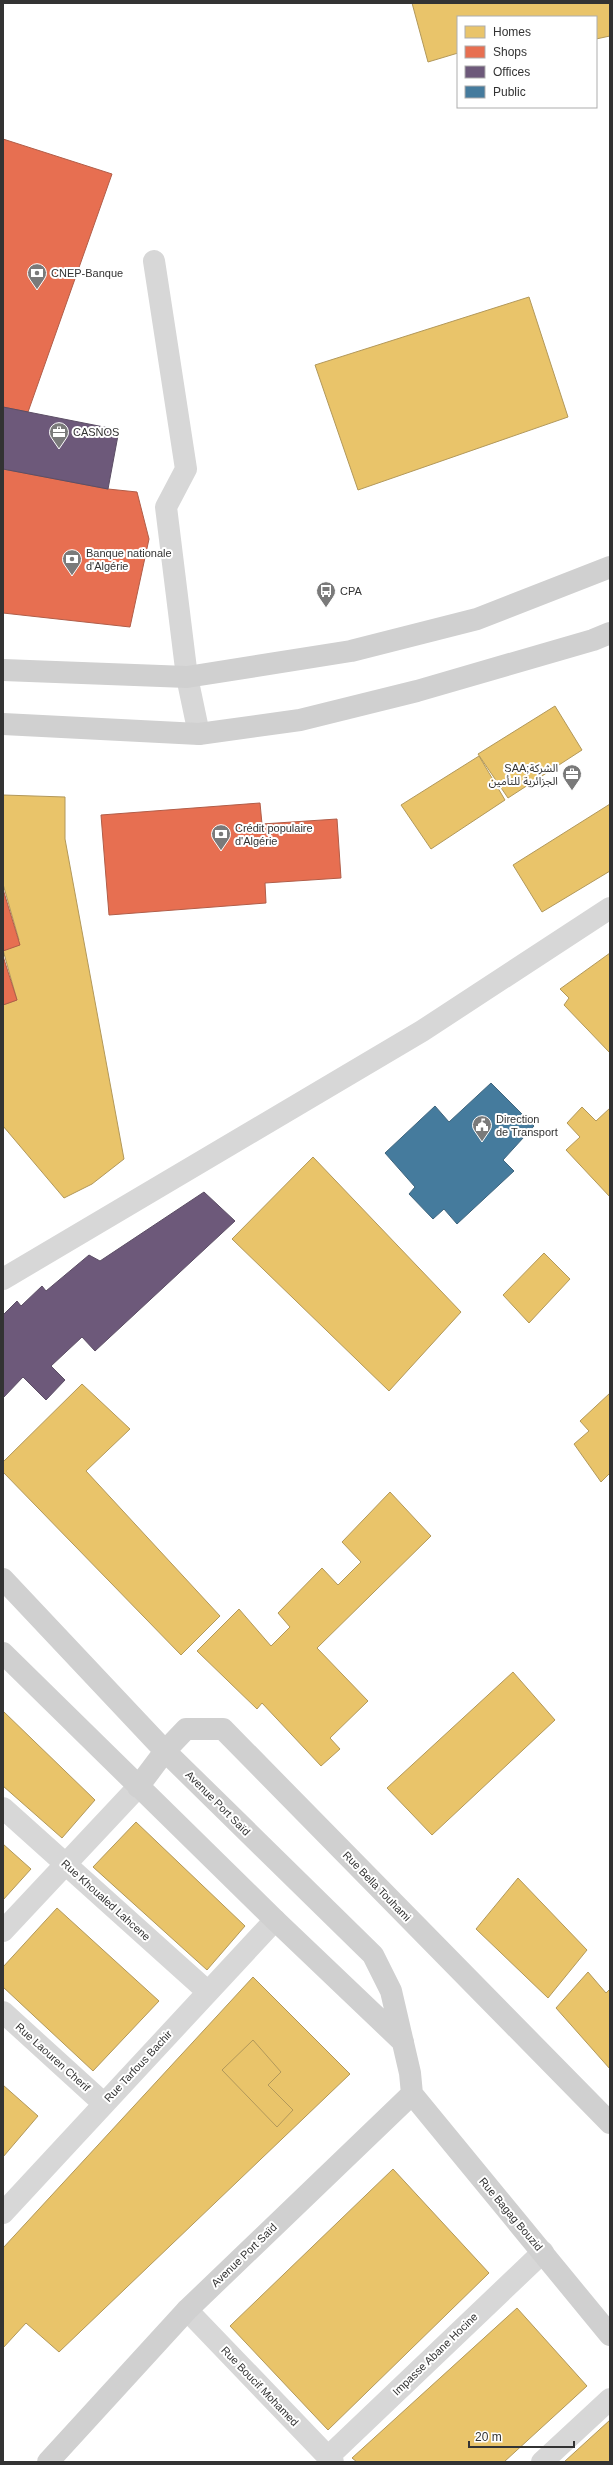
<svg xmlns="http://www.w3.org/2000/svg" width="613" height="2465" viewBox="0 0 613 2465" font-family="Helvetica,'Noto Sans Arabic',sans-serif">
<rect width="100%" height="100%" fill="#fff"/>
<!-- homes -->
<path fill="#e9c46a" stroke="#b2985a" d="M412 3H610V36L596 39V17H458V53L428 62Z
M529 297 568 417 358 490 315 365Z
M555 706 582 750 508 798 478 754Z
M479 756 505 800 431 849 401 805Z
M3 795 65 797V839L124 1159 92 1184 64 1198 3 1126V1005L17 1000 3 950 19 940 3 884Z
M610 804V871L542 912 513 865Z
M610 953V1053L564 1005 569 998 560 989Z
M582 1107 596 1121 610 1108V1197L566 1150 580 1137 567 1123Z
M313 1157 461 1312 389 1391 232 1239Z
M544 1253 570 1279 529 1323 503 1295Z
M82 1384 130 1429 86 1471 220 1616 181 1655 3 1472V1462Z
M610 1393V1473L601 1482 574 1444 589 1431 580 1421Z
M390 1492 431 1536 317 1648 368 1701 330 1738 340 1749 321 1766 262 1703 257 1709 197 1651 239 1609 271 1646 290 1627 278 1613 322 1568 338 1585 361 1562 342 1542Z
M513 1672 555 1720 432 1835 387 1788Z
M3 1711 95 1800 62 1838 3 1786Z
M136 1822 245 1926 207 1970 93 1867Z
M3 1844 31 1869 3 1900Z
M518 1878 587 1950 548 1998 476 1929Z
M57 1908 159 2001 93 2071 3 1987V1967Z
M588 1972 606 1993 610 1989V2069L556 2008Z
M253 1977 350 2074 59 2352 26 2323 3 2348V2248Z
M253 2040 281 2072 268 2085 293 2110 277 2127 222 2070Z
M3 2085 38 2116 3 2157Z
M393 2169 489 2273 328 2430 230 2326Z
M517 2308 587 2386 504 2462H357L352 2458Z
M610 2420V2462H564Z"/>
<!-- shops -->
<path fill="#e76f51" stroke="#b15d48" d="M3 139 112 174 28 412 3 407Z
M3 469 108 489 137 492 149 539 130 627 3 613Z
M260 803 262 824 337 819 341 878 265 883 266 903 109 915 101 815Z
M3 889 20 945 3 951Z
M3 956 17 1000 3 1005Z"/>
<!-- offices -->
<path fill="#6d597a" stroke="#5c4e65" d="M3 407 119 430 108 489 3 469Z
M204 1192 235 1221 95 1351 82 1337 51 1366 65 1380 46 1400 23 1377 3 1398V1315L17 1301 21 1306 42 1286 46 1291 89 1255 100 1261Z"/>
<!-- public -->
<path fill="#457b9d" stroke="#40657d" d="M491 1083 534 1126 503 1160 514 1171 457 1224 444 1209 433 1219 409 1194 415 1187 385 1153 435 1106 449 1122Z"/>
<g fill="none" stroke-linecap="round" stroke-linejoin="round">
<!-- street -->
<path stroke="#d7d7d7" stroke-width="22" d="M154 261 186 469 166 507 187 677 199 734
M3 1279 422 1031 610 908
M3 1808 208 1992
M3 1931 138 1787
M3 2012 103 2103
M3 2213 275 1920
M187 2310 333 2462
M328 2457 543 2252
M542 2462 610 2399"/>
<!-- secondary -->
<path stroke="#d0d0d0" stroke-width="22" d="M3 670 187 677 351 651 477 619 610 567
M3 724 199 734 300 720 417 691 593 640 610 633
M3 1579 165 1751 373 1955 391 1991 410 2073 412 2094 187 2310 48 2462
M3 1653 275 1920 403 2042
M138 1787 165 1751 186 1729H223L610 2123
M412 2094 610 2335"/>
</g>
<!-- icons -->
<defs>
<g id="bank-pin" transform="scale(1)"><path d="M0 17L-7.5 6A9.5 9.5 0 1 1 7.5 6Z" fill="#7a7a7a" stroke="#fff"/><path d="M-6-4H6V4H-6ZM0-2.3a2.3 2.3 0 1 0 0 4.6a2.3 2.3 0 1 0 0-4.6Z" fill="#fff"/></g>
<g id="office-pin" transform="scale(1)"><path d="M0 17L-7.5 6A9.5 9.5 0 1 1 7.5 6Z" fill="#7a7a7a" stroke="#fff"/><path d="M-6-3h4V-5.5h4V-3h4V5H-6ZM-1-4.5V-3h2v-1.5ZM-6 0V1H6V0Z" fill="#fff"/></g>
<g id="bus-pin" transform="scale(1)"><path d="M0 17L-7.5 6A9.5 9.5 0 1 1 7.5 6Z" fill="#7a7a7a" stroke="#fff"/><path d="M-5-6H5V4H4V6H2V4H-2V6H-4V4H-5ZM-3.5-4V0h7V-4ZM-3.5 1.2v1.5H-2V1.2ZM2 1.2v1.5H3.5V1.2Z" fill="#fff"/></g>
<g id="civic-pin" transform="scale(1)"><path d="M0 17L-7.5 6A9.5 9.5 0 1 1 7.5 6Z" fill="#7a7a7a" stroke="#fff"/><path d="M-.6-6.5H3V-4.5H.6V-3L4-1V1h2V6H-6V1h2V-1L-.6-3ZM-1.2 2.5V6h2.4V2.5Z" fill="#fff"/></g>
</defs>
<g fill-rule="evenodd">
<use href="#bank-pin" x="37" y="273"/>
<use href="#office-pin" x="59" y="432"/>
<use href="#bank-pin" x="72" y="559"/>
<use href="#bus-pin" x="326" y="591"/>
<use href="#office-pin" x="572" y="774"/>
<use href="#bank-pin" x="221" y="834"/>
<use href="#civic-pin" x="482" y="1125"/>
</g>
<g text-anchor="middle" dominant-baseline="central" stroke-width="4" stroke-linejoin="round" paint-order="stroke">
<!-- poi labels -->
<g font-size="11" fill="#333" stroke="#fff" text-anchor="start">
<text x="51" y="273">CNEP-Banque</text>
<text x="73" y="432">CASNOS</text>
<text x="86" y="553">Banque nationale<tspan x="86" dy="13">d'Algérie</tspan></text>
<text x="340" y="591">CPA</text>
<text x="558" y="768" text-anchor="end">SAA;الشركة<tspan x="558" dy="13">الجزائرية للتأمين</tspan></text>
<text x="235" y="828">Crédit populaire<tspan x="235" dy="13">d'Algérie</tspan></text>
<text x="496" y="1119">Direction<tspan x="496" dy="13">de Transport</tspan></text>
</g>
<!-- street labels -->
<g font-size="11" fill="#333" stroke="#fff">
<text transform="translate(218 1803) rotate(45)">Avenue Port Saïd</text>
<text transform="translate(377 1886) rotate(46)">Rue Bella Touhami</text>
<text transform="translate(106 1900) rotate(42)">Rue Khoualed Lahcene</text>
<text transform="translate(53 2057) rotate(42)">Rue Laouren Cherif</text>
<text transform="translate(138 2066) rotate(-47)">Rue Tarfous Bachir</text>
<text transform="translate(511 2214) rotate(50)">Rue Bagag Bouzid</text>
<text transform="translate(244 2255) rotate(-44)">Avenue Port Saïd</text>
<text transform="translate(435 2354) rotate(-44)">Impasse Abane Hocine</text>
<text transform="translate(260 2386) rotate(46)">Rue Boucif Mohamed</text>
</g>
</g>
<!-- border -->
<rect width="613" height="2465" fill="none" stroke="#333333" stroke-width="8"/>
<!-- legend -->
<rect x="457" y="16" width="140" height="92" fill="#ffffff" stroke="#adadad"/>
<rect x="465" y="26" width="20" height="12" fill="#e9c46a" stroke="#adadad"/>
<text x="493" y="36" font-size="12" fill="#333333">Homes</text>
<rect x="465" y="46" width="20" height="12" fill="#e76f51" stroke="#adadad"/>
<text x="493" y="56" font-size="12" fill="#333333">Shops</text>
<rect x="465" y="66" width="20" height="12" fill="#6d597a" stroke="#adadad"/>
<text x="493" y="76" font-size="12" fill="#333333">Offices</text>
<rect x="465" y="86" width="20" height="12" fill="#457b9d" stroke="#adadad"/>
<text x="493" y="96" font-size="12" fill="#333333">Public</text>
<!-- scale -->
<path d="M469 2441v6h105v-6" fill="none" stroke="#333333" stroke-width="2"/>
<text x="475" y="2441" font-size="12" fill="#333333" stroke="#ffffff" stroke-width="3" paint-order="stroke">20 m</text>
</svg>
